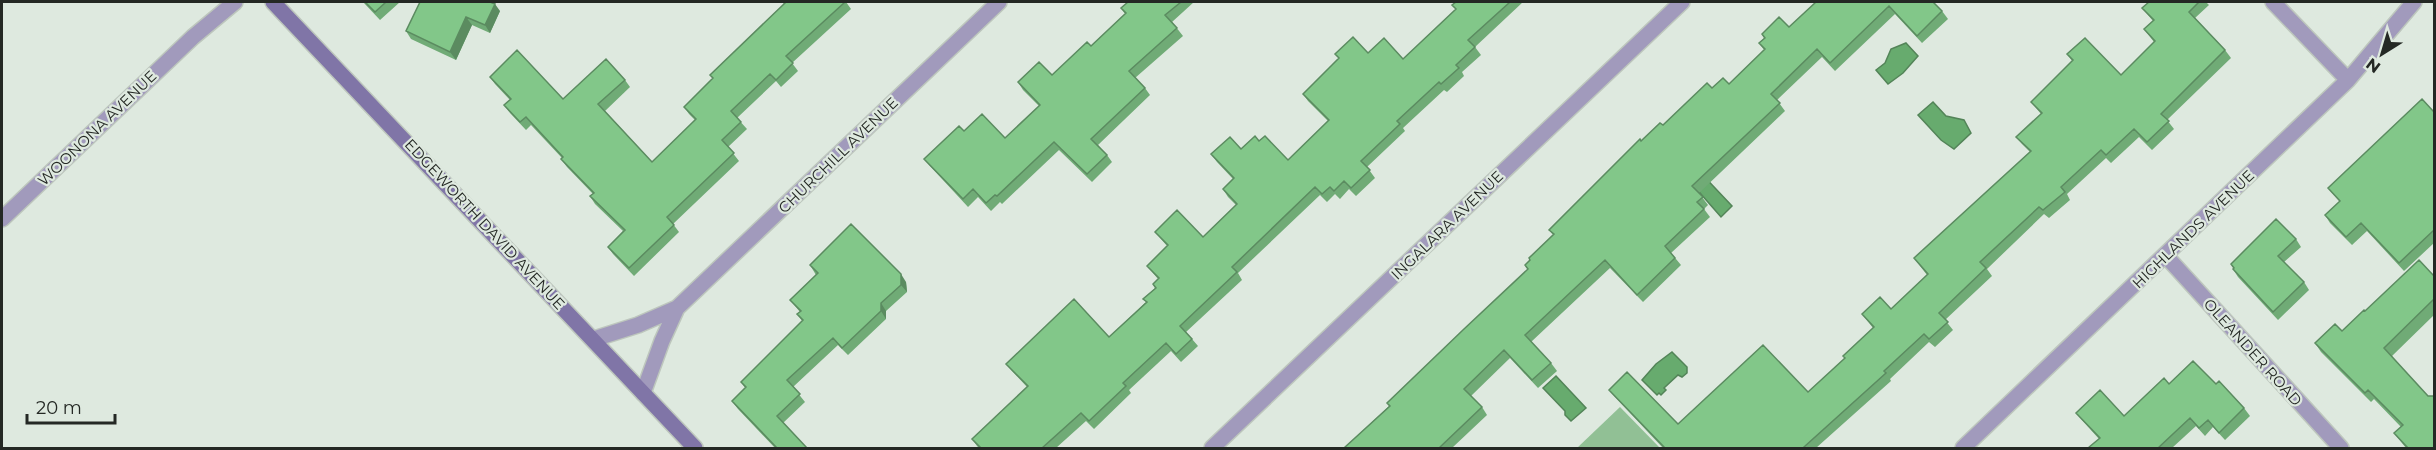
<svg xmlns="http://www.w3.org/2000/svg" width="2436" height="450" viewBox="0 0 2436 450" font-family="Montserrat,sans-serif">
<rect width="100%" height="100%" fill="#dee9df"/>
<!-- green -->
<path fill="#91c095" d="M1620 407 1660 448H1577Z"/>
<!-- water -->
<path fill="#67ab6e" stroke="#538458" stroke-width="1.5" d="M1906 43 1918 56 1903 73 1888 84 1876 70 1885 63 1891 49Z
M1933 102 1946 116 1964 120 1971 133 1954 149 1941 140 1918 115Z
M1698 170 1732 206 1721 217 1693 185Z
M1672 352 1687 367V373L1682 377 1678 375 1664 388 1666 390 1661 395 1659 393 1657 395 1642 380 1656 364Z
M1556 376 1586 408 1571 421 1565 415V411L1543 388Z"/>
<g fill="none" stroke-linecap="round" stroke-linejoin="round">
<!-- street casing -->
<g stroke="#bdc6bd" stroke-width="18">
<path id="street" d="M2273 2 2348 80
M2 219 193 37 235 2
M2165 255 2341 448
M594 339 638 325 677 308 999 2
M643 393 662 341 677 308
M1212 448 1682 2
M1963 448 2348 80 2414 2"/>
</g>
<!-- secondary casing -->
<g stroke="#bdc6bd" stroke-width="18">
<path id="secondary" d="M273 2 695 448"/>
</g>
<!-- street -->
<use href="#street" stroke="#a19abc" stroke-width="15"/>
<!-- secondary -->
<use href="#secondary" stroke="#8075a7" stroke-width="15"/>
</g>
<!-- wall -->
<path fill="#70ab76" d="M363 2H400L380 20Z
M420 2 500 11 490 33 472 25 456 60 411 39 406 31Z
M782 2H846L851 9 792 63 798 71 781 87 776 81 737 118 747 129 728 147 739 161 673 224 679 232 634 276 613 254 608 247 623 231 595 204 590 196 593 194 567 167 561 159 562 158 531 125 526 130 510 113 504 105 510 100 495 84 490 77 563 99 625 80 630 87 605 111 652 162 695 120 689 114 684 107 713 79 710 75 784 4Z
M1128 2H1194L1172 22 1183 36 1135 78 1145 88 1150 95 1098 145 1107 155 1112 162 1092 182 1059 150 1002 204 1000 202 991 211 978 197 968 207 930 166 924 159 964 131 1005 138 1039 106 1023 90 1018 82 1052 75 1091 46 1125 14 1121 8Z
M1456 2H1523L1475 47 1481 55 1462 72 1464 76 1447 92 1444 90 1403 128 1405 131 1367 167 1375 178 1356 196 1349 189 1340 199 1335 194 1327 202 1320 195 1238 273 1242 280 1186 332 1198 346 1181 362 1171 351 1129 390 1131 393 1094 429 1086 421 1056 448H979L977 446 972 439 1027 387 1012 371 1006 364 1109 337 1146 302 1143 299 1155 288 1153 284 1158 279 1147 266 1167 246 1155 232 1203 237 1236 205 1228 197 1223 189 1233 179 1217 162 1211 154 1241 149 1259 141 1288 160 1328 121 1308 101 1303 94 1339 58 1335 54 1368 53 1403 59 1456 9 1452 5Z
M1816 2H1933L1942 11 1948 19 1922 43 1895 14 1835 71 1822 57 1777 100 1785 111 1699 193 1708 205 1704 209 1710 217 1671 253 1681 265 1643 302 1610 268 1531 342 1551 363 1557 371 1538 388 1510 358 1471 396 1482 407 1487 415 1452 448H1344L1389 406 1387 403 1528 270 1525 265 1553 235 1549 230 1641 141 1712 88 1729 84 1764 50 1759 43 1764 38 1762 34 1789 27Z
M2149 2H2206L2209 5 2195 18 2225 50 2231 58 2167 120 2174 129 2152 150 2139 137 2111 163 2106 158 2067 194 2070 200 2049 218 2044 214 1987 269 1992 276 1945 320 1953 330 1935 347 1929 342 1890 379 1891 381 1816 448H1663L1615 397 1609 390 1678 424 1808 392 1845 358 1873 328 1862 314 1891 309 1927 275 1914 258 2030 152 2022 144 2016 137 2041 114 2031 102 2072 61 2067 54 2121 75 2154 42 2144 29 2153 21 2142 8Z
M2434 112V243L2404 271 2367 231 2352 245 2330 223 2325 215 2340 202 2328 188Z
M2296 239 2301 247 2284 262 2304 282 2309 290 2278 320 2238 277 2233 269 2234 268 2231 264Z
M810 265 906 282 907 292 886 311V319L848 355 838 345 793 387 805 402 783 423 807 448H775L738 409 732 401 745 388 741 382 802 321 797 314 800 312 790 300 816 275Z
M2434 276V315L2392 356 2434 448H2406L2394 433 2401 427 2374 399 2371 402 2321 352 2315 343 2342 331 2365 311Z
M2169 384H2216L2244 408 2250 416 2225 440 2213 427 2205 436 2196 426 2172 448H2088L2099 439 2082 420 2076 413 2124 416Z"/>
<!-- shaded-wall -->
<path fill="#5b8b60" d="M495 4 500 11 490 33 485 25Z
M466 17 472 25 456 60 450 52Z
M901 274 906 282 907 292 901 285Z
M881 303 886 311V319L881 311Z"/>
<!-- building -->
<path fill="#82c789" stroke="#5b8b60" stroke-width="1.5" d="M365 2H386L375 12Z
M420 2H490L495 4 485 25 466 17 450 52 406 31Z
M784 2H845L786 56 793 63 776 80 770 74 731 111 741 122 722 140 734 153 667 217 674 225 629 268 608 247 625 230 590 196 594 193 561 159 563 157 526 117 520 122 504 105 511 99 490 77 517 50 563 99 606 59 625 80 598 104 652 162 696 119 684 107 713 78 710 75 785 3Z
M1128 2H1181L1165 15 1177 28 1129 71 1145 88 1091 139 1107 155 1087 174 1054 142 997 196 995 195 986 203 973 189 963 199 924 159 959 126 964 131 982 114 1005 138 1040 105 1018 82 1039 62 1052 75 1087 42 1091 46 1126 13 1121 8Z
M1456 2H1510L1468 40 1475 47 1456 65 1459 68 1441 84 1439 82 1397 121 1400 124 1361 161 1370 170 1351 188 1344 181 1334 191 1330 187 1322 194 1315 187 1232 267 1237 272 1180 326 1192 339 1176 354 1166 343 1123 383 1126 386 1089 421 1081 413 1042 448H981L972 439 1028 386 1006 364 1074 299 1109 337 1147 302 1143 299 1156 288 1153 284 1159 278 1147 266 1168 245 1155 232 1177 210 1203 237 1237 204 1223 189 1234 178 1211 154 1230 137 1241 149 1255 136 1259 141 1265 136 1288 160 1329 120 1303 94 1339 58 1335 54 1353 37 1368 53 1384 38 1403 59 1456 9 1452 5Z
M1816 2H1933L1942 11 1917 36 1889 6 1830 63 1817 49 1771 94 1780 103 1692 186 1703 197 1697 202 1704 209 1665 246 1675 258 1637 295 1605 260 1525 335 1551 363 1532 380 1504 350 1464 389 1482 407 1439 448H1344L1390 406 1387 403 1464 329 1528 269 1525 265 1530 260 1529 258 1554 234 1549 230 1640 139 1641 141 1660 123 1663 125 1707 83 1712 88 1723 78 1729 84 1765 49 1759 43 1765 38 1762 34 1779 17 1789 27Z
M2149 2H2199L2189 12 2225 50 2161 114 2169 121 2147 142 2134 129 2106 155 2101 150 2061 187 2065 192 2043 210 2039 207 1980 262 1986 268 1939 313 1948 322 1929 339 1924 334 1884 371 1886 373 1804 447 1805 448H1665L1609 390 1627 372 1678 424 1763 345 1808 392 1845 358 1843 356 1874 327 1862 314 1880 297 1891 309 1928 274 1914 258 2031 151 2016 137 2042 113 2031 102 2073 60 2067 54 2085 38 2121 75 2155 41 2144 29 2154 20 2142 8Z
M2422 99 2434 112V230L2399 263 2361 223 2346 237 2325 215 2340 201 2328 188Z
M2276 219 2296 239 2278 256 2304 282 2273 312 2233 269 2234 268 2231 264Z
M851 224 901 274V285L881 303V311L842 348 833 338 787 380 800 394 777 416 807 448H777L732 401 746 387 741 382 803 320 797 314 801 311 790 300 818 273 810 265Z
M2419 260 2434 276V299L2384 348 2428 396H2434V448H2408L2394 433 2403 425 2368 390 2365 393 2315 343 2335 324 2342 331 2364 310 2365 311Z
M2193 361 2216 384 2219 381 2244 408 2219 433 2208 420 2199 428 2190 418 2158 448H2088L2100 438 2076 413 2100 390 2124 416 2164 378 2169 384Z"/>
<g text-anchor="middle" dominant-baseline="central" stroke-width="4.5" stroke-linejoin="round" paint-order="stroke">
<!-- street labels -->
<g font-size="15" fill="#242824" stroke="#dee9df">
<text transform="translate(97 128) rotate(-44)">WOONONA AVENUE</text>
<text transform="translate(838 155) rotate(-44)">CHURCHILL AVENUE</text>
<text transform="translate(485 224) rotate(47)">EDGEWORTH DAVID AVENUE</text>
<text transform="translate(1447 225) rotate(-44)">INGALARA AVENUE</text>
<text transform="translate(2193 229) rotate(-44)">HIGHLANDS AVENUE</text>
<text transform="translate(2253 352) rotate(48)">OLEANDER ROAD</text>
</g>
</g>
<!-- border -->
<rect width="2436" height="450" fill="none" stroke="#242824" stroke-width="6"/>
<!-- north arrow -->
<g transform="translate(2382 54) rotate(217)" stroke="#dee9df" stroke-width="4.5" paint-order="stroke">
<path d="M0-4.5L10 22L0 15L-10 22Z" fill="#242824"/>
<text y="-9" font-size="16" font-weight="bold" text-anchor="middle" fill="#242824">N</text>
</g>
<!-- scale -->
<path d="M27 414v9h88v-9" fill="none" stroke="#242824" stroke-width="3"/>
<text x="36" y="414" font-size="18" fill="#242824" stroke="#dee9df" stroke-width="4.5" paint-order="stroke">20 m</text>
</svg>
